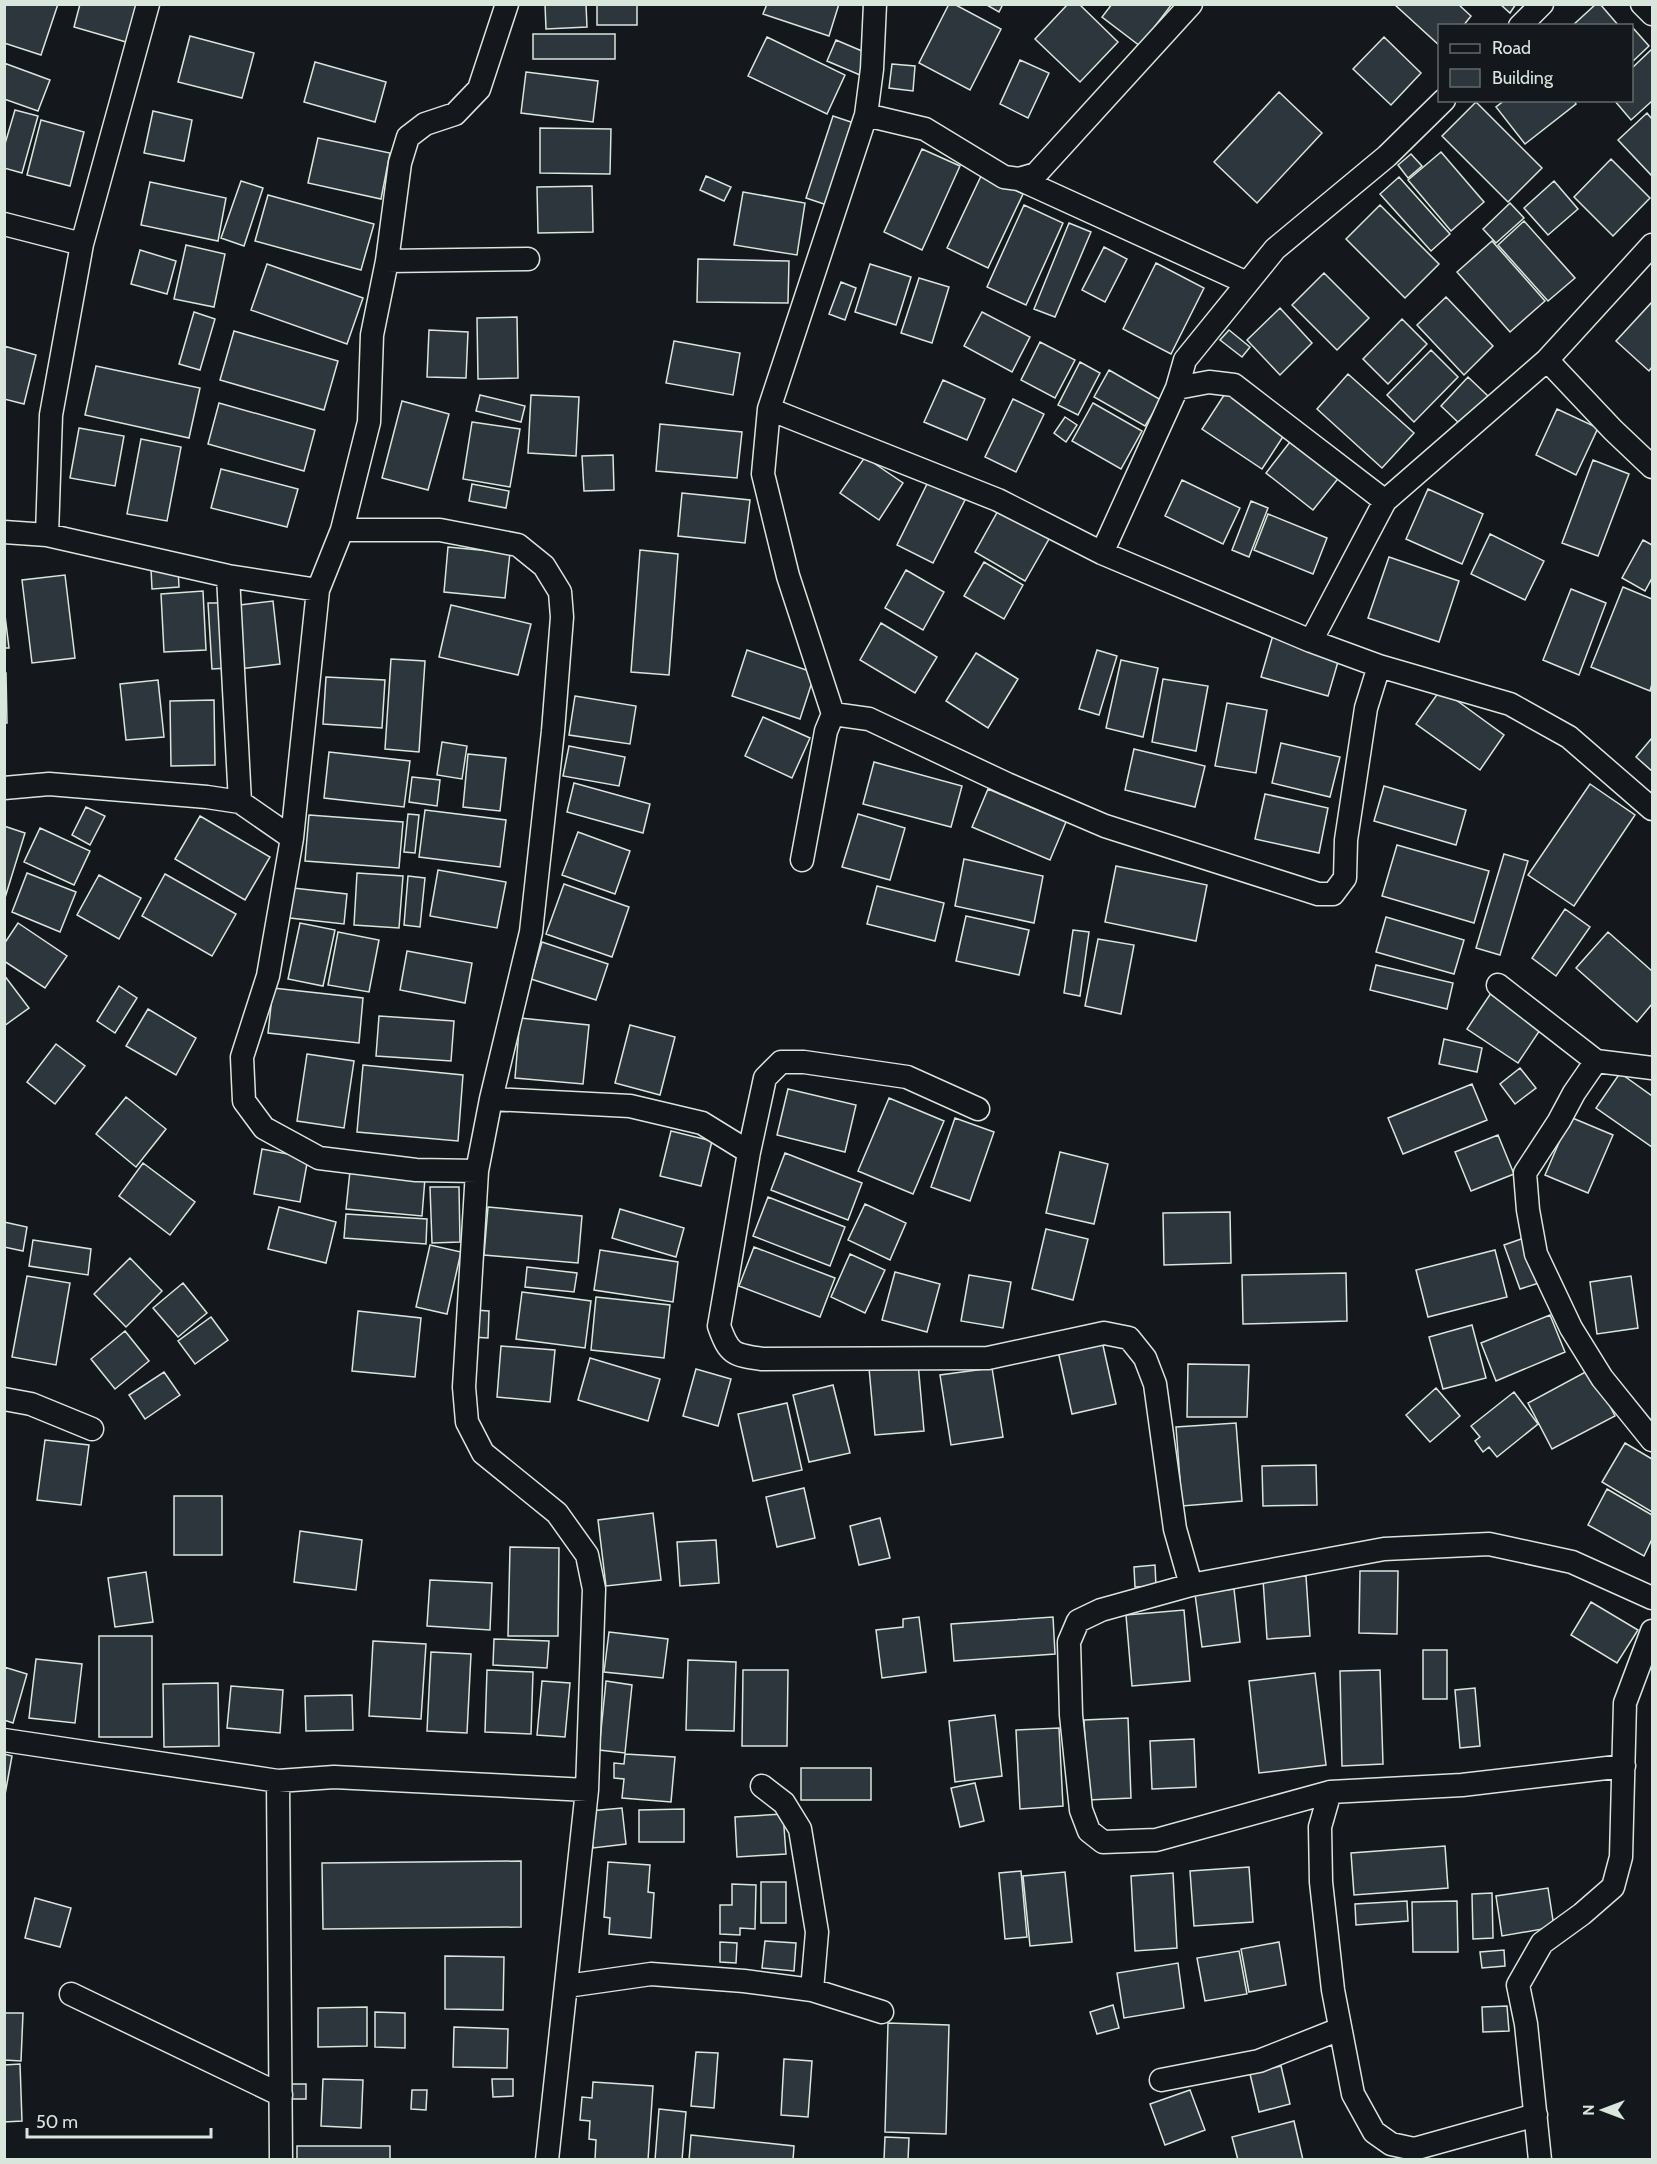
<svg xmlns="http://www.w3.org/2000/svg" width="1657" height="2164" viewBox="0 0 1657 2164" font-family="Cabin,sans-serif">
<rect width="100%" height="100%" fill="#14181c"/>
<!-- building -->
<path fill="#2c363c" stroke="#d8e6dc" stroke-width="1.5" d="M5 4H58L41 55 4 43Z
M80 4H145L133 44 74 27Z
M545 4H586L587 27 546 29Z
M597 4H637V25H597Z
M767 4H839L829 36 763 14Z
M949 4H954L1001 29 970 90 919 63Z
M985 4H1003L999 12Z
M1068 4H1079L1118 42 1080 82 1035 39Z
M1112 4H1172L1140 46 1102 17Z
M1394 4H1458L1471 16 1463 26H1440V46Z
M1500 4H1516L1510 13Z
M1596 4H1600L1619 26H1572Z
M1633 28 1649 46 1632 62V30Z
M533 34H615V59H533Z
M190 36 254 53 242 98 178 82Z
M767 37 845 75 827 114 748 76Z
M1384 37 1421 73 1391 105 1353 69Z
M836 40 869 54 860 75 827 61Z
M1652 49V101L1631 120 1614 100H1632V68Z
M1020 60 1049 73 1028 118 1000 104Z
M315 62 386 82 375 122 304 102Z
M4 63 50 80 38 111 4 99Z
M892 64 915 66 913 91 889 88Z
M526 72 598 81 593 122 521 113Z
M1279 92 1322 133 1257 203 1214 162Z
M1505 100H1574L1576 104 1525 144 1496 107Z
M1476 102 1542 168 1508 202 1442 136Z
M15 110 38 116 22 173 4 168V147Z
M153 111 192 120 184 161 144 153Z
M1647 113 1652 119V176L1618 140Z
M833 116 854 123 827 205 806 198Z
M41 120 84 132 70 186 27 175Z
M540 128 611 129 610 174 540 173Z
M318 138 390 153 381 199 308 183Z
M922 149 960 166 922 250 884 232Z
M1441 152 1484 202 1451 231 1408 180Z
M1411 154 1422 166 1408 178 1398 165Z
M1611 159 1650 198 1613 236 1574 197Z
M982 174 1023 194 988 268 947 248Z
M706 176 731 187 724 201 700 190Z
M1399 177 1450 234 1431 251 1380 194Z
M241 181 263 188 244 246 221 238Z
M1554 181 1578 209 1548 235 1524 208Z
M150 182 226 198 218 241 141 225Z
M592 186 593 232 538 233 537 187Z
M743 192 805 203 797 255 734 245Z
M268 195 374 224 361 270 255 241Z
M1510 203 1524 218 1496 243 1483 229Z
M1024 205 1063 223 1026 305 987 287Z
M1380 205 1439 264 1405 298 1346 239Z
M1524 221 1575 278 1548 301 1498 245Z
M1069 223 1091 232 1055 317 1034 309Z
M1492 241 1545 301 1510 332 1457 272Z
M186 245 225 254 214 307 174 299Z
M1104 247 1127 259 1105 302 1082 290Z
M140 250 176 261 167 294 131 284Z
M698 259 789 261 788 303 697 302Z
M1156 263 1204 288 1171 354 1123 329Z
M267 264 363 298 347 344 251 310Z
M870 264 911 277 896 325 855 312Z
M1324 273 1369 318 1337 350 1292 305Z
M919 278 949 287 932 343 901 333Z
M841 282 856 288 845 320 829 314Z
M1446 297 1493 346 1464 375 1417 325Z
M1652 302V367L1649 371 1616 341Z
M1280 308 1312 343 1280 375 1247 340Z
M194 312 215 319 200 370 179 364Z
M982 312 1030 337 1012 372 964 346Z
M517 317 518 378 478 379 477 318Z
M1402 319 1427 344 1388 384 1363 359Z
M429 330 468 332 466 378 427 377Z
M1229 330 1250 347 1242 357 1220 340Z
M234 331 338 361 324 410 220 380Z
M674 341 740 353 733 395 666 383Z
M1040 342 1075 360 1055 398 1021 380Z
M4 346 36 355 24 404 4 399Z
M1431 350 1458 377 1414 422 1387 395Z
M1080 362 1100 373 1078 415 1058 405Z
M96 366 200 388 189 438 85 415Z
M1109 370 1161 400 1145 426 1094 397Z
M1348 374 1414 433 1382 468 1317 409Z
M1468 377 1488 396 1461 425 1441 406Z
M943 380 985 399 967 440 924 422Z
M1228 389 1288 429 1262 469 1202 429Z
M480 395 525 406 521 422 476 411Z
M531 395 579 397 576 456 528 453Z
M1013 399 1044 414 1016 472 985 457Z
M402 401 449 414 428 490 382 478Z
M219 403 315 430 304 471 208 444Z
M1093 403 1142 431 1121 469 1072 441Z
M1557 409 1598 428 1576 475 1536 455Z
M1065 417 1077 425 1066 442 1054 433Z
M472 422 520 429 510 487 463 479Z
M660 424 742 432 737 478 656 471Z
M79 428 124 436 115 486 70 478Z
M1293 438 1341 475 1313 510 1266 473Z
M141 439 181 447 167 521 127 514Z
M613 455 614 490 584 491 582 456Z
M865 457 903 483 879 520 840 493Z
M1593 460 1629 474 1598 556 1562 543Z
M221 469 298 489 287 527 211 508Z
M1182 480 1240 508 1223 544 1165 516Z
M928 482 965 500 933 563 897 545Z
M472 484 509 491 506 508 469 501Z
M1428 489 1483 514 1462 564 1406 539Z
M682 493 750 500 745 543 678 536Z
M1251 501 1268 508 1249 557 1232 550Z
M999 509 1049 539 1025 581 975 552Z
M1268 514 1327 538 1313 574 1254 550Z
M1490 534 1544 561 1525 600 1471 574Z
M1643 540 1652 545V578L1645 591 1622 578Z
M448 547 510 553 505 598 444 592Z
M640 550 678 554 669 675 631 672Z
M1389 557 1459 581 1439 642 1368 618Z
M984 562 1023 585 1004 619 964 596Z
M178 567 179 587 152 589 151 569Z
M906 570 944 592 923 630 885 608Z
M65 575 75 658 32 663 22 580Z
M1623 587 1652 599V684L1650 691 1591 667Z
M1571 589 1606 603 1579 675 1543 660Z
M203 591 206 650 164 652 161 594Z
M273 601 280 664 239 669 232 606Z
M208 603H224L228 668 212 669Z
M451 605 531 624 518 675 439 657Z
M4 607 9 648H4Z
M881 623 937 657 915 693 860 660Z
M1273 635 1340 655 1328 696 1261 677Z
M747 650 815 673 800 719 732 696Z
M1097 650 1117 656 1099 715 1079 709Z
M976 653 1018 679 988 728 946 701Z
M391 659 425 661 419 752 385 749Z
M1121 660 1158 668 1143 737 1106 728Z
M4 673H6L7 723H4Z
M326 677 385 680 382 728 323 724Z
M1163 679 1208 686 1196 751 1152 742Z
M158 680 164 737 126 740 120 684Z
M1441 689 1504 735 1480 770 1416 724Z
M575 696 636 706 630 744 569 735Z
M214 700 215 765 171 766 170 701Z
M1227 703 1267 710 1256 773 1215 766Z
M763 717 810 738 792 778 745 756Z
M1651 739 1652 741V771L1636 757Z
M442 742 467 746 462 779 437 775Z
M1281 743 1340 757 1330 797 1272 783Z
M569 746 625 757 619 786 563 776Z
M1134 749 1205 766 1195 807 1125 790Z
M329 752 410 761 404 807 324 798Z
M468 754 506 758 500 811 463 807Z
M874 762 962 786 951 827 863 804Z
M412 777 440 780 437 806 409 802Z
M574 783 650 804 643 833 567 812Z
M1590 784 1635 815 1574 906 1528 875Z
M1384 786 1466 810 1456 845 1374 821Z
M988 789 1066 822 1050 860 972 827Z
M1265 794 1328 808 1319 853 1255 839Z
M86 807 105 816 90 845 72 835Z
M425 810 506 820 500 867 419 857Z
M408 814 419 815 415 853 404 852Z
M858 814 905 828 890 880 842 867Z
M309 815 403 822 399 868 305 861Z
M200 816 270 857 245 900 175 859Z
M4 826 25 833 4 901Z
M40 828 90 851 74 885 24 862Z
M578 832 630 851 615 894 562 875Z
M1397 845 1489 871 1474 923 1382 896Z
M1504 854 1528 861 1500 955 1476 948Z
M964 859 1043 876 1034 923 955 906Z
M1116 866 1207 885 1196 941 1105 922Z
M438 870 506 882 497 928 430 916Z
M27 873 76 892 60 932 12 912Z
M357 873 403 876 399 928 354 925Z
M165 874 236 914 212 956 142 916Z
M99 875 141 898 119 939 77 915Z
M408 876 425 878 420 927 404 925Z
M564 884 629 907 612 957 546 934Z
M877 886 944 903 935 941 867 924Z
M293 888 347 894 344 924 290 918Z
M1565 909 1590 927 1556 976 1532 958Z
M966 916 1029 930 1019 975 956 961Z
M1386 917 1464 940 1454 974 1376 952Z
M18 923 67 956 45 988 4 961V944Z
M300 923 335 930 323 986 288 979Z
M1073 930 1089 932 1080 996 1064 993Z
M338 932 379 940 369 992 328 985Z
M1608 932 1652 971V1004L1637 1022 1576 968Z
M1098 939 1134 945 1121 1014 1085 1006Z
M542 942 608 964 596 1000 531 979Z
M407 951 472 963 465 1003 400 990Z
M1376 965 1453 983 1447 1009 1370 990Z
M4 975 29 1008 4 1026Z
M119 986 137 998 115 1033 97 1021Z
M273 988 363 998 359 1043 268 1033Z
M1491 993 1542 1027 1518 1063 1467 1029Z
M148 1009 196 1038 176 1075 126 1046Z
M379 1016 454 1021 451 1061 376 1056Z
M520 1018 589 1025 583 1084 515 1078Z
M630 1025 675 1037 660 1095 615 1083Z
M1444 1039 1482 1048 1477 1072 1439 1064Z
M56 1044 85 1066 55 1104 27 1082Z
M307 1054 354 1061 344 1128 297 1121Z
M363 1065 463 1075 458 1141 357 1132Z
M1520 1068 1536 1088 1515 1104 1500 1084Z
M1620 1073 1652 1096V1147L1596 1108Z
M1472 1084 1487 1120 1403 1154 1388 1118Z
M788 1089 856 1105 845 1152 777 1135Z
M126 1097 166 1129 136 1167 96 1134Z
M889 1098 944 1121 913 1194 858 1171Z
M1570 1117 1613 1135 1588 1193 1545 1175Z
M955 1118 994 1132 970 1201 931 1187Z
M671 1131 712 1141 701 1186 660 1176Z
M1498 1135 1514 1174 1471 1191 1455 1152Z
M262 1149 308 1158 300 1202 254 1194Z
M1060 1152 1108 1164 1094 1224 1046 1213Z
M785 1153 862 1183 848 1220 771 1190Z
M143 1163 195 1202 170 1235 119 1196Z
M350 1171 425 1178 422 1216 346 1209Z
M430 1187H459L460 1242 432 1243Z
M768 1197 845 1227 830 1266 753 1236Z
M865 1204 906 1223 890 1260 848 1240Z
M279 1207 336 1222 326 1263 268 1249Z
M488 1207 582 1216 578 1263 484 1255Z
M620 1209 684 1228 676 1257 612 1238Z
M1230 1212 1231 1263 1164 1265 1163 1213Z
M346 1214 427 1219 426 1244 344 1238Z
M4 1222 27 1227 23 1251 4 1247Z
M1046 1229 1088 1239 1073 1300 1032 1289Z
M1524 1238 1539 1283 1520 1289 1504 1245Z
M33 1240 91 1249 88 1275 29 1266Z
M430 1245 461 1252 447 1314 416 1307Z
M754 1247 835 1278 820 1317 739 1286Z
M600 1250 678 1262 673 1302 594 1290Z
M1495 1250 1507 1297 1428 1317 1416 1270Z
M850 1254 885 1270 865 1313 831 1297Z
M130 1258 162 1291 126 1327 94 1294Z
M527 1267 577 1273 574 1292 525 1287Z
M895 1272 940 1284 927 1332 882 1320Z
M1346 1273 1347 1321 1243 1324 1242 1275Z
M969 1275 1011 1282 1003 1328 961 1321Z
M27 1276 70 1283 56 1365 12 1357Z
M1631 1276 1638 1328 1597 1334 1590 1282Z
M183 1283 207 1313 178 1337 153 1308Z
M522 1292 591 1301 585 1348 516 1339Z
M596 1297 670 1305 664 1358 591 1350Z
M474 1310 489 1311 488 1338 472 1337Z
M358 1311 421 1318 415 1377 352 1371Z
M1550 1315 1565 1352 1496 1381 1481 1343Z
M211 1317 228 1340 195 1364 178 1341Z
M1472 1325 1486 1378 1443 1389 1429 1337Z
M125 1331 149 1361 115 1389 91 1359Z
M1102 1341 1116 1404 1072 1414 1058 1351Z
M501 1346 555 1350 550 1402 497 1397Z
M590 1358 660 1379 648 1421 578 1400Z
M918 1363 924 1431 875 1435 869 1368Z
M1188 1364 1249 1365 1247 1417H1187Z
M992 1368 1003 1437 951 1445 940 1375Z
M696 1369 731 1379 718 1426 683 1416Z
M1591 1369 1615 1416 1552 1449 1528 1403Z
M164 1372 180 1395 145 1419 129 1395Z
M833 1385 850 1453 809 1462 793 1395Z
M1436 1388 1460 1416 1430 1442 1406 1415Z
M1514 1392 1538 1424 1497 1457 1489 1447 1483 1452 1475 1441 1480 1437 1471 1426Z
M787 1403 802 1470 753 1481 738 1414Z
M1236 1423 1242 1501 1182 1506 1176 1427Z
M45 1440 89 1445 81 1505 37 1500Z
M1625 1443 1652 1459V1512L1602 1482Z
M1316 1465 1317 1505 1263 1506 1262 1466Z
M804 1488 815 1538 777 1547 766 1497Z
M1607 1489 1652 1515V1539L1644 1556 1588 1525Z
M174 1496H222V1555H174Z
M653 1513 661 1580 606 1586 598 1520Z
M880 1518 890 1558 859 1565 850 1526Z
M300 1531 362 1540 356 1590 294 1582Z
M716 1540 719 1583 680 1586 677 1542Z
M510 1547 559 1548 558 1636H508Z
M1155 1565 1156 1586 1135 1587 1134 1567Z
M1360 1571H1398L1397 1634 1359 1633Z
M146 1572 153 1622 115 1627 108 1578Z
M1306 1576 1310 1636 1267 1639 1263 1579Z
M430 1580 492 1583 490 1630 427 1626Z
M1234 1589 1240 1642 1202 1647 1195 1594Z
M1591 1602 1638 1630 1617 1663 1571 1635Z
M1184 1610 1190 1681 1132 1686 1126 1615Z
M919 1617 926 1672 882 1678 876 1630 903 1627V1619Z
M1053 1617 1055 1654 954 1661 951 1624Z
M609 1632 668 1639 663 1678 604 1672Z
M99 1636H152V1737H99Z
M494 1639 549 1641 547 1668 493 1665Z
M373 1641 426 1644 421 1719 369 1716Z
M1423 1650H1447V1699H1423Z
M431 1652 471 1654 467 1733 427 1731Z
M36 1659 82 1664 75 1723 29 1718Z
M688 1660 736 1662 734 1731 686 1730Z
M4 1667 27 1674 13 1723 4 1720Z
M487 1670 533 1672 531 1734 485 1732Z
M743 1670H788L787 1746H742Z
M1380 1670 1383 1764 1342 1766 1340 1671Z
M1315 1673 1326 1765 1259 1773 1249 1681Z
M542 1681 570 1683 565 1737 537 1735Z
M606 1681 632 1685 625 1753 599 1750Z
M218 1683 219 1746 164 1747 163 1684Z
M231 1686 283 1690 280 1733 227 1728Z
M1475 1688 1480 1746 1460 1748 1455 1690Z
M352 1695 353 1730 306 1731 305 1696Z
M995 1715 1002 1776 955 1782 949 1721Z
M1128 1718 1131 1798 1088 1800 1084 1720Z
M1059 1728 1063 1806 1020 1809 1016 1730Z
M1194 1739 1196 1787 1152 1789 1150 1741Z
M4 1754 12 1756 4 1800Z
M625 1754 675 1757 671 1802 622 1798 624 1779 614 1778V1763L624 1764Z
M801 1768H871V1800H801Z
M975 1783 984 1821 960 1827 951 1788Z
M622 1808 626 1844 593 1848 589 1811Z
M684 1809V1842H639V1810Z
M783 1814 786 1854 737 1857 735 1817Z
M1445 1846 1448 1888 1354 1895 1351 1853Z
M521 1861V1927L323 1929 322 1863Z
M608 1862 650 1865 648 1892 654 1893 651 1938 609 1934 610 1918 604 1917Z
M1249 1867 1253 1922 1194 1926 1190 1871Z
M1021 1871 1027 1937 1005 1939 999 1873Z
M1065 1872 1072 1942 1030 1946 1023 1876Z
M1173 1873 1177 1948 1135 1951 1131 1876Z
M761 1882H786V1923H761Z
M732 1884 756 1885 755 1929 740 1928V1935L720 1934V1905H732Z
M1548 1888 1554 1927 1502 1936 1496 1896Z
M1492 1893 1493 1938 1473 1939 1472 1894Z
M35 1898 71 1908 60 1947 25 1938Z
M1407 1901 1408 1921 1356 1925 1355 1904Z
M1457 1901 1458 1952H1413L1412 1902Z
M765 1941 796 1943 794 1971 762 1968Z
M720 1942 737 1943 736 1963 720 1962Z
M1279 1942 1286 1985 1249 1992 1241 1949Z
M1504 1950 1505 1966 1482 1968 1480 1952Z
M1239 1951 1247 1994 1205 2001 1197 1958Z
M445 1956 504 1957 503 2010 445 2009Z
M1178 1963 1184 2008 1124 2018 1117 1973Z
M1113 2005 1119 2028 1097 2034 1090 2012Z
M1507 2006 1509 2031 1483 2032 1482 2007Z
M367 2007V2046L318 2047V2008Z
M375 2012 405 2013V2048L375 2047Z
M4 2013H23L21 2061 4 2060Z
M888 2023 949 2025 946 2134 885 2132Z
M454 2027 508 2029 507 2068 453 2067Z
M696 2052 718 2053 714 2108 691 2106Z
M784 2059 812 2061 808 2117 781 2115Z
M20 2064 22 2121 4 2122V2065Z
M1281 2066 1290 2104 1259 2112 1250 2074Z
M323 2079 363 2080 361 2128 321 2126Z
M492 2079H513V2096L493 2097Z
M593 2082 653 2086 648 2160H595L596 2140 589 2139 590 2121 580 2120 582 2097 592 2098Z
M289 2084H306V2099H289Z
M412 2090H427L426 2110 411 2109Z
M1190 2090 1205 2130 1165 2145 1150 2104Z
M659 2109 686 2112 682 2160H655Z
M1294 2121 1303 2160H1238L1232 2137Z
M691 2135 794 2146 793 2160H689Z
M885 2137 909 2138 908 2160H884Z
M297 2146H390V2160H297Z"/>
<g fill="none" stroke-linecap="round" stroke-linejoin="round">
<!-- street casing -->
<g stroke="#d8e6dc" stroke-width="25">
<path id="street" d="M1642 4 1652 14
M1520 26 1542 4
M866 115 925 129 1004 177 1019 179 1247 283
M1019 179 1036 174 1191 4
M4 224 82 244
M387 261 528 259
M1547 360 1613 430 1652 467
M1177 388 1209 382 1234 385 1385 501
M769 409 998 500 1102 553 1311 641 1379 666 1510 704 1569 737 1652 809
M342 530H440L518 545 544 566 560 592 562 617 553 731 531 932 491 1099 477 1171 464 1387 467 1422 483 1453 557 1513 587 1555 594 1589 587 1790 547 2160
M4 532 47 535 228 576 318 590
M47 535 51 415 82 244 148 4
M1102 553 1177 388 1185 360 1275 249 1387 156 1444 100
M228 576 240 802
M1311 641 1385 501 1547 360 1652 245
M833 714 788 576 763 474 769 409 866 115 872 69 875 4
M4 788 49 784 207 797 240 802 292 838
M802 860 826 731 833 714 869 719 1007 784 1105 826 1318 894H1333L1345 878 1346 840 1366 708 1379 666
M1498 985 1596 1061 1652 1068
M1596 1061 1574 1093 1559 1121 1525 1173 1528 1210 1536 1254 1571 1328 1602 1378 1652 1440
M491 1099 630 1106 702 1123 749 1152
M978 1109 907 1077 804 1062H781L765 1078 749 1152 719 1326C729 1354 733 1355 762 1359L988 1358 1104 1333 1129 1338 1145 1358 1155 1384 1175 1529 1191 1585
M477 1171 416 1170 319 1158 264 1128 244 1101 242 1057 268 976 292 838 318 590 342 530 369 422 372 335 387 261 400 163 408 137 425 124 455 114 479 89 507 4
M4 1399 31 1404 92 1429
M4 1740 278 1781 334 1777 587 1790
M1624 1766 1462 1785 1330 1792 1156 1840 1103 1842 1089 1831 1081 1810 1071 1715 1069 1642 1078 1621 1101 1610 1191 1585 1384 1549 1489 1544 1572 1562 1652 1598
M278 1781 281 2160
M762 1786 784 1803 800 1829 817 1932 812 1990
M1330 1792 1320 1827 1321 1882 1333 1990 1353 2094 1374 2132 1391 2144 1414 2149 1536 2115
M567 1986 651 1974 744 1981 812 1990 882 2012
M71 1994 281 2095
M1161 2080 1259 2061 1340 2029
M1540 2160 1526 2024 1518 1985 1542 1943 1582 1914 1613 1887 1621 1857 1625 1703 1652 1631"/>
</g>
<!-- street -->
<use href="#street" stroke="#14181c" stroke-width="22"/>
</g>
<!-- border -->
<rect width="1657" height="2164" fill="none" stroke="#d8e6dc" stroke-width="12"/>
<!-- legend -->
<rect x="1438" y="24" width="195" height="78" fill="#14181c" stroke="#626a69" stroke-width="1.5"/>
<rect x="1450" y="44" width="30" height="9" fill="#14181c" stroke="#626a69" stroke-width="1.5"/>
<text x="1492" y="54" font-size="18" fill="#d8e6dc">Road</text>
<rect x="1450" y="69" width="30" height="18" fill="#2c363c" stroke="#626a69" stroke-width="1.5"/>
<text x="1492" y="84" font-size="18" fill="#d8e6dc">Building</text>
<!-- north arrow -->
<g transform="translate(1603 2110) rotate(270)" stroke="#14181c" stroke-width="4.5" paint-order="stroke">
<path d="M0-4.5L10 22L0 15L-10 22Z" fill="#d8e6dc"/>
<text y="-9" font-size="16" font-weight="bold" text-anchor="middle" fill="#d8e6dc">N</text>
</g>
<!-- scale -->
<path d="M27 2128v9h184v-9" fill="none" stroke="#d8e6dc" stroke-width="3"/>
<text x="36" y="2128" font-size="18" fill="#d8e6dc" stroke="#14181c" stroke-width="4.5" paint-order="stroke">50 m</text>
</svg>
